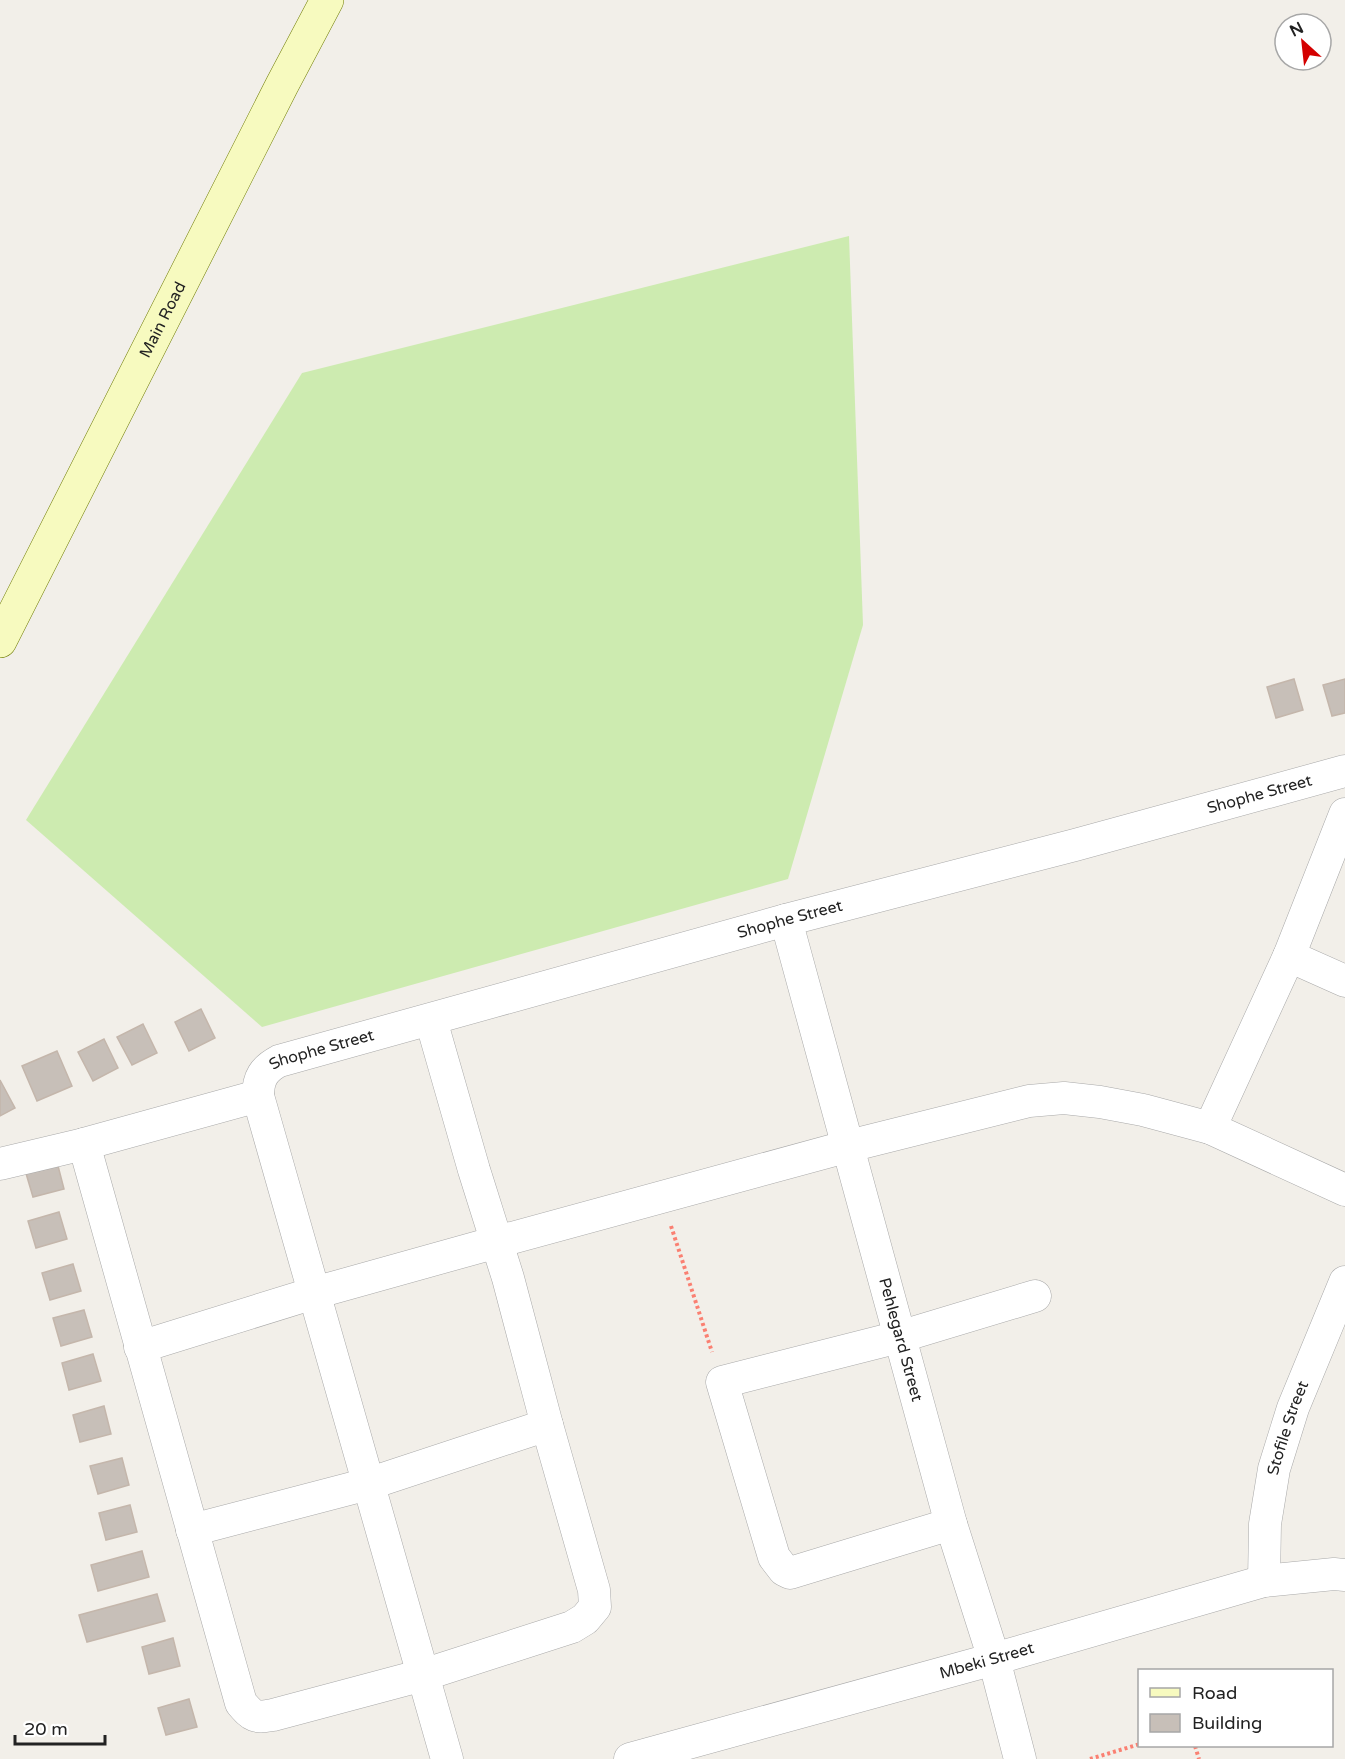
<svg xmlns="http://www.w3.org/2000/svg" width="1345" height="1759" viewBox="0 0 1345 1759" font-family="'Varela Round',sans-serif">
<rect width="100%" height="100%" fill="#f2efe9"/>
<!-- grass -->
<path fill="#cdebb0" d="M849 236 863 625 788 879 262 1027 26 820 302 373Z"/>
<!-- building -->
<path fill="#c7bfb8" stroke="#c4b6ab" stroke-width="1.5" d="M1294 679 1303 710 1276 718 1267 687Z
M1345 679V713L1332 716 1323 685Z
M201 1009 215 1038 189 1051 175 1022Z
M143 1024 157 1053 132 1065 117 1037Z
M104 1039 118 1068 93 1081 78 1052Z
M57 1051 72 1086 37 1101 22 1066Z
M0 1080 15 1108 0 1116Z
M57 1162 64 1189 33 1197 25 1170Z
M59 1212 67 1239 36 1248 28 1221Z
M73 1264 81 1291 50 1300 42 1273Z
M84 1310 92 1337 61 1346 53 1318Z
M93 1354 101 1381 69 1390 62 1363Z
M104 1406 111 1434 80 1442 73 1415Z
M122 1458 129 1485 98 1494 90 1466Z
M130 1505 137 1532 106 1540 99 1513Z
M142 1551 149 1577 98 1591 91 1565Z
M157 1594 165 1621 87 1642 79 1615Z
M173 1638 180 1666 149 1674 142 1647Z
M189 1699 197 1727 166 1735 158 1708Z"/>
<g fill="none" stroke-linecap="round" stroke-linejoin="round">
<!-- minor casing -->
<g stroke="#a9a9a9" stroke-width="33">
<g id="minor">
<path id="s1" d="M786 920 951 1524 994 1659 1020 1759"/>
<path d="M1289 956 1345 981"/>
<path d="M1210 1128 1289 956 1345 814"/>
<path d="M84 1144 241 1703C253 1717 255 1718 273 1715L423 1675 572 1627 585 1619 595 1607 594 1590 547 1425 508 1278 474 1170 431 1020"/>
<path d="M0 1164 84 1144 258 1096"/>
<path d="M140 1347 314 1293 497 1242 849 1146 1029 1101 1064 1098 1100 1102 1143 1110 1210 1128 1345 1190"/>
<path d="M951 1524 790 1573 784 1570 774 1557 722 1382 899 1337 1035 1296"/>
<path d="M192 1530 368 1484 547 1425"/>
<path id="s2" d="M1264 1581 1265 1524 1274 1469 1293 1408 1345 1282"/>
<path id="s3" d="M447 1759 258 1096C258 1078 264 1069 279 1061L786 920 1075 845 1345 771"/>
<path id="s4" d="M630 1759 994 1659 1264 1581 1334 1574 1345 1575"/>
</g>
</g>
<!-- secondary casing -->
<g stroke="#707d05" stroke-width="34">
<g id="secondary">
<path id="s5" d="M0 641 282 85 327 0"/>
</g>
</g>
<!-- path -->
<path stroke="#fa8072" stroke-width="4" stroke-dasharray="3 3" stroke-linecap="butt" d="M671 1226 712 1352
M1195 1746 1199 1759
M1090 1759 1140 1744"/>
<!-- minor -->
<use href="#minor" stroke="#fff" stroke-width="32"/>
<!-- secondary -->
<use href="#secondary" stroke="#f7fabf" stroke-width="33"/>
</g>
<g text-anchor="middle" dominant-baseline="central" stroke-width="4.5" stroke-linejoin="round" paint-order="stroke">
<!-- street labels -->
<g font-size="16" fill="#222" stroke="#fff">
<text stroke="none"><textPath href="#s5" startOffset="360">Main Road</textPath></text>
<text stroke="none"><textPath href="#s3" startOffset="1749">Shophe Street</textPath></text>
<text stroke="none"><textPath href="#s3" startOffset="1263">Shophe Street</textPath></text>
<text stroke="none"><textPath href="#s3" startOffset="777">Shophe Street</textPath></text>
<text stroke="none"><textPath href="#s1" startOffset="435">Pehlegard Street</textPath></text>
<text stroke="none"><textPath href="#s2" startOffset="156">Stofile Street</textPath></text>
<text stroke="none"><textPath href="#s4" startOffset="370">Mbeki Street</textPath></text>
</g>
</g>
<!-- legend -->
<rect x="1138" y="1669" width="195" height="78" fill="#ffffff" stroke="#a7a7a7" stroke-width="1.5"/>
<rect x="1150" y="1688" width="30" height="9" fill="#f7fabf" stroke="#a7a7a7" stroke-width="1.5"/>
<text x="1192" y="1699" font-size="18" fill="#222222">Road</text>
<rect x="1150" y="1714" width="30" height="18" fill="#c7bfb8" stroke="#a7a7a7" stroke-width="1.5"/>
<text x="1192" y="1729" font-size="18" fill="#222222">Building</text>
<!-- north arrow -->
<g transform="translate(1303 42) rotate(333)"><circle r="28" fill="#ffffff" stroke="#a7a7a7" stroke-width="1.5"/>
<path d="M0-4.5L10 22L0 15L-10 22Z" fill="#d40000"/>
<text y="-9" font-size="16" font-weight="bold" text-anchor="middle" fill="#222222">N</text>
</g>
<!-- scale -->
<path d="M15 1735v9h90v-9" fill="none" stroke="#222222" stroke-width="3"/>
<text x="24" y="1735" font-size="18" fill="#222222" stroke="#ffffff" stroke-width="4.5" paint-order="stroke">20 m</text>
</svg>
